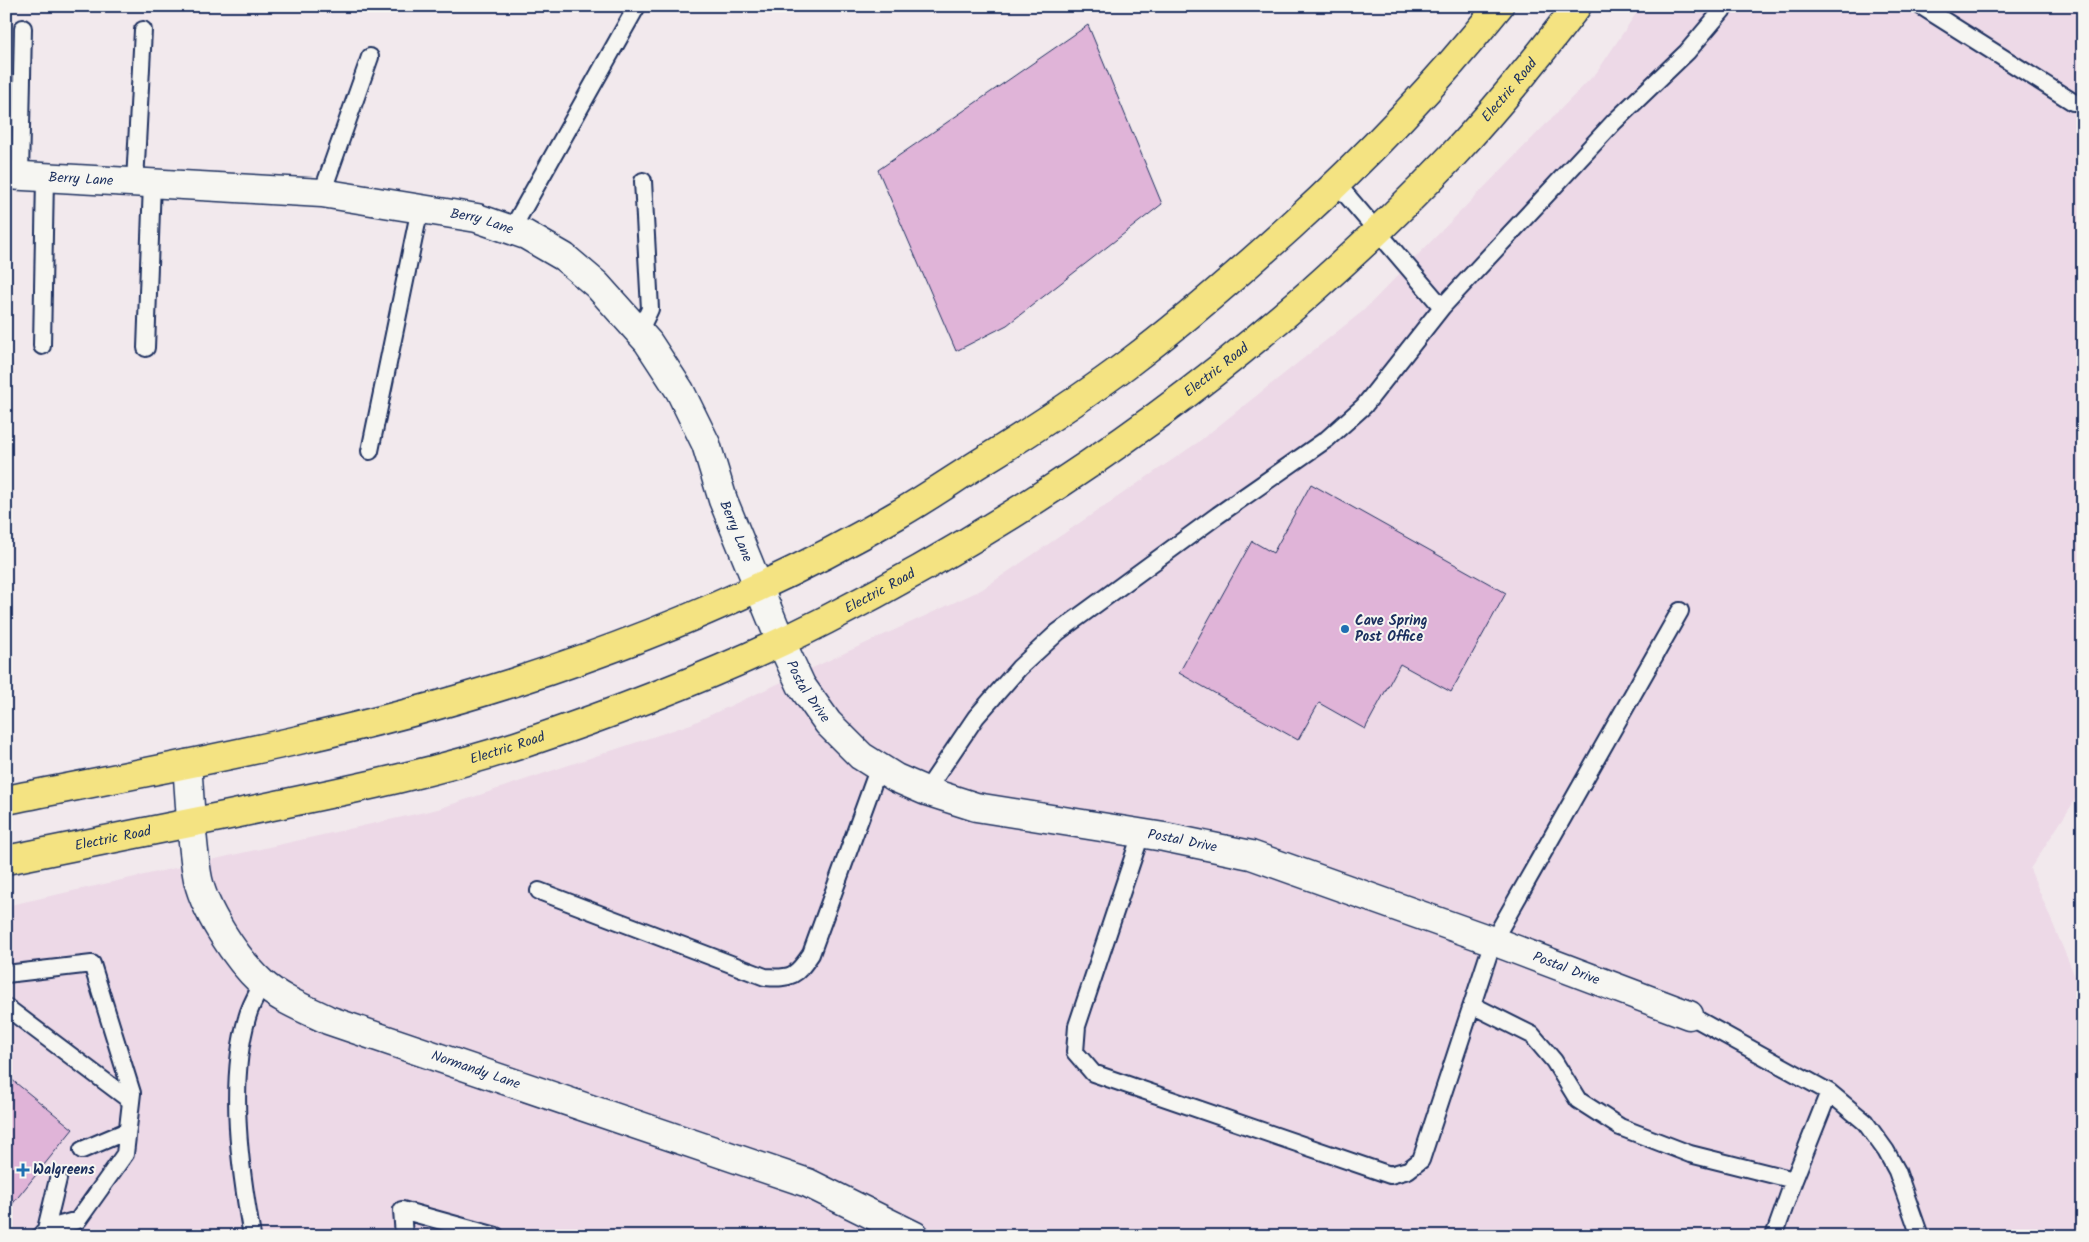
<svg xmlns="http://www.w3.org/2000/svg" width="2089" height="1242" viewBox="0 0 2089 1242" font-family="Kalam,sans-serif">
<rect width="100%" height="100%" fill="#f2e9ed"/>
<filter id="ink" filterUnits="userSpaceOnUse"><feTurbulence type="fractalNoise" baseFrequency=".02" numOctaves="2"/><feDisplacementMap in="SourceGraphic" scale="10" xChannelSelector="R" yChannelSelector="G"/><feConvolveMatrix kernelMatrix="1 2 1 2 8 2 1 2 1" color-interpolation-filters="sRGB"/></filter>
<g filter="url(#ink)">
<!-- built -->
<path fill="#edd9e7" d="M1641 6H2083V788L2030 869 2083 996V1236H6V906L438 809 691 724 981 590 1197 443 1363 311 1597 72Z"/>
<!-- building -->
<path fill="#e0b4d8" stroke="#1b2f5e" d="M1088 25 1162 204 1007 325 956 351 878 170Z
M1311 484 1506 593 1451 692 1400 664 1365 729 1319 703 1298 740 1179 673 1252 541 1273 553Z
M6 1075 73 1129 6 1212Z"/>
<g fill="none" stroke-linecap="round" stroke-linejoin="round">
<!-- service casing -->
<g stroke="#1b2f5e" stroke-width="20">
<path id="service" d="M1921 6 2073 102
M20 176 23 28
M135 182 143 30
M322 193 370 57
M512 229 637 6
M1442 307 1614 122 1687 52 1726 6
M639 332 650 309 643 181
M42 346 45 177
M146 348 152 183
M370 451 420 208
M926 791 976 717 1019 668 1058 632 1218 515 1327 439 1364 406 1442 307 1337 184
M1141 834 1077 1026 1075 1052 1093 1073 1390 1175 1408 1170 1421 1160 1493 941 1680 611
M539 891 765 977C792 979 796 976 811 954L879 767
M6 974 92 964 132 1093 125 1154 78 1220 46 1229 40 1236
M1472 1005 1532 1035 1554 1061 1578 1100 1620 1127 1690 1154 1794 1180 1829 1092
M6 1007 131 1101
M1689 1015 1829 1092 1865 1122 1886 1151 1897 1171 1920 1236
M82 1150 127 1131
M46 1229 58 1179
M252 1236C240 1169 228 1084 247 1018 250 1006 257 994 263 983
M404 1236 402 1210 496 1236
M1774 1236 1794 1180"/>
</g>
<!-- minor casing -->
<g stroke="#1b2f5e" stroke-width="31">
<g id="minor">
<path id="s1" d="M6 175 322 193 477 218 526 235 564 257 597 285 648 342 680 391 706 444 723 500 781 642 801 685 828 723 861 756 896 778 926 791 976 807 1164 837 1251 855 1493 941 1689 1015"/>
<path id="s2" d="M187 764C190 800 191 838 197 874 202 908 237 960 262 983 281 1000 306 1009 328 1020L808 1183 915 1236"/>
</g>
</g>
<!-- primary casing -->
<g stroke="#1b2f5e" stroke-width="31">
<g id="primary">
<path d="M6 800C177 766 349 735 515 682 645 640 779 584 897 515 925 499 951 481 978 464 1030 432 1081 399 1130 362 1186 320 1238 274 1290 227 1365 159 1435 86 1499 6"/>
<path id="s3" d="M6 860C97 842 187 824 277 805 359 788 440 771 519 745 623 710 728 670 826 620 1060 500 1273 345 1453 155 1497 108 1538 57 1577 6"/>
</g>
</g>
<!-- service -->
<use href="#service" stroke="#f6f6f2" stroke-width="16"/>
<!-- minor -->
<use href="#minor" stroke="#f6f6f2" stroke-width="28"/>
<!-- primary -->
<use href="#primary" stroke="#f4e382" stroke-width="28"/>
</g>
</g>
<!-- markers -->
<g fill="#1f6fb2" stroke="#f6f6f2" stroke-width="2">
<circle cx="1345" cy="629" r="5"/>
<path d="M20.5 1162.5h5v5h5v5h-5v5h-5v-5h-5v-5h5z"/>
</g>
<g text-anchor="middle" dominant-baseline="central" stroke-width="4" stroke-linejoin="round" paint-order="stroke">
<!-- street labels -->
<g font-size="14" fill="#1b2f5e" stroke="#f6f6f2">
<text stroke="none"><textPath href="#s3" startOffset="1728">Electric Road</textPath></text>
<text stroke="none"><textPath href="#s1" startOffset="75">Berry Lane</textPath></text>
<text stroke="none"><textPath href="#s1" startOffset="479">Berry Lane</textPath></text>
<text stroke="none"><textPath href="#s3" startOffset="1322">Electric Road</textPath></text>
<text stroke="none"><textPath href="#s1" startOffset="899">Berry Lane</textPath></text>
<text stroke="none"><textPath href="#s3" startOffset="919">Electric Road</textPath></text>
<text stroke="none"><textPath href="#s1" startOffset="1075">Postal Drive</textPath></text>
<text stroke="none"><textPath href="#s3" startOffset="514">Electric Road</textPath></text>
<text stroke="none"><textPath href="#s3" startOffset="109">Electric Road</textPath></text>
<text stroke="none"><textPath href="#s1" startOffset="1495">Postal Drive</textPath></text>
<text stroke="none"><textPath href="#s1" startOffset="1900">Postal Drive</textPath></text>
<text stroke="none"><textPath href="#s2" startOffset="471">Normandy Lane</textPath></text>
</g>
<!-- poi labels -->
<g font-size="14" font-weight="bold" fill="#1b2f5e" stroke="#f6f6f2" text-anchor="start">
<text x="1355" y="621">Cave Spring<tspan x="1355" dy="16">Post Office</tspan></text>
<text x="33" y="1170">Walgreens</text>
</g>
</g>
<!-- margin -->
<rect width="2089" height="1242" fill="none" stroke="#f6f6f2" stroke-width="25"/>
<rect x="12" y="12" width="2064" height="1217" fill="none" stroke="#1b2f5e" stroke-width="2" filter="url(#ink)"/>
</svg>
